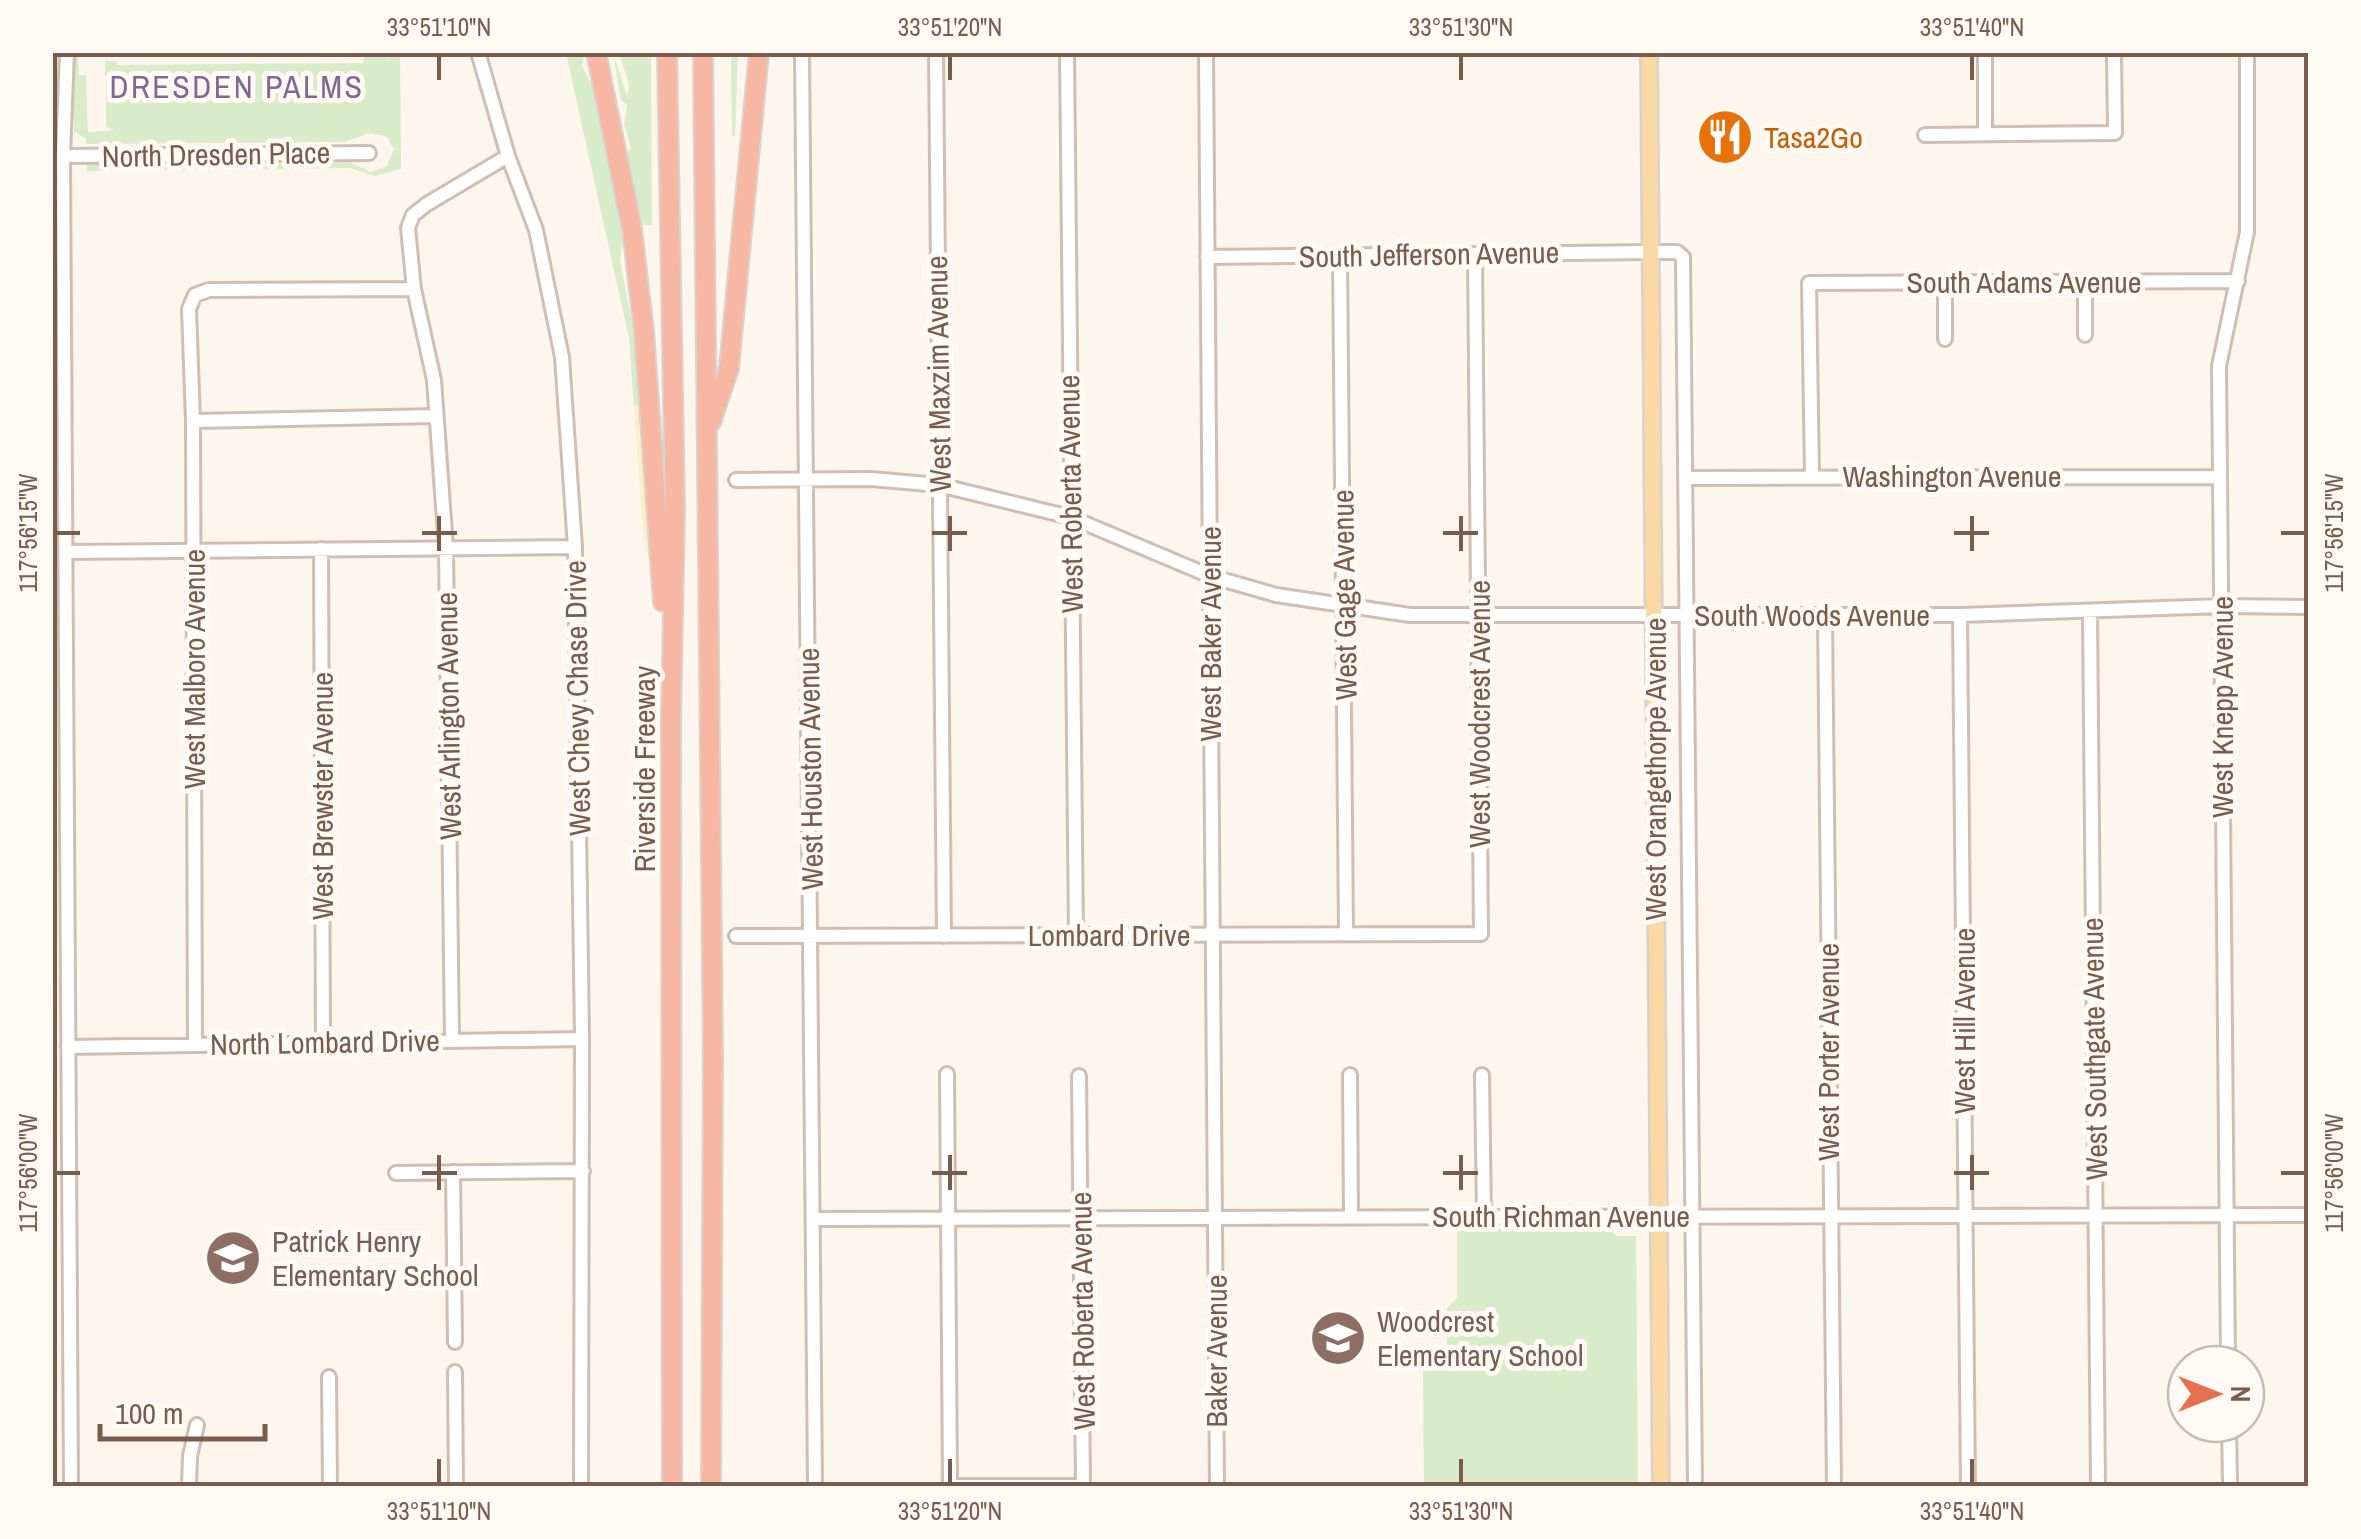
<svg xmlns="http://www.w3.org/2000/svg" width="2361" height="1539" viewBox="0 0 2361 1539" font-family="'Archivo Narrow',sans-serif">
<rect width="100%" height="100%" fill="#fdf6ec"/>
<!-- green -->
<path fill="#d8ecc9" d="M73 53H78L79 75H86L88 132 115 130 106 127V81L109 77 105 76V61H116L117 65 363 63 364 53 389 58V54L400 53 401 169 375 176 350 168 87 171V164L350 163 371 172 387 166 394 149 387 137 370 133 344 142 86 144V138L74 132Z
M566 53H584L582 66 595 91 618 199 623 239 620 260 635 340 638 404 634 409 629 338Z
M613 53 627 96 629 84 619 53H651L652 225H640L626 155 631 148 624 124 627 105 621 100Z
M731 53H738L735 136H732Z
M1608 1228 1617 1236H1636L1638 1486H1424L1423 1368 1447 1367V1308L1457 1298V1229Z"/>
<!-- sand -->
<path fill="#fcefc7" d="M635 340 648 496V556L643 531 634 409 638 404Z"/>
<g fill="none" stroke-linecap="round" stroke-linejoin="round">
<!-- stream -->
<path stroke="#a5d3da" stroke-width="4" d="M2308 654V735"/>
<!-- minor casing -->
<g stroke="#d1beb0" stroke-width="18">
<path id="minor" d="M67 52 63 156 71 1486
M478 52 508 156 536 230 562 357 575 547 582 1039 581 1486
M802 52 815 1486
M936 52 944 936
M1067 52 1076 935
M1206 52 1217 1486
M1985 52V134
M1925 135 2115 133 2114 52
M63 156 369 153
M1340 255 1346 934
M1207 257 1651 252H1677L1683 257 1695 1486
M1945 281V339
M2085 283V335
M193 421 436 416
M1812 476 1809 283 2238 281
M1685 478 2219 477
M736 480 871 479 939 485 1070 517 1210 576 1276 595 1410 615H1960L2222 606 2308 607
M321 549 323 1042
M66 552 575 547
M2090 612 2098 1486
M1960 615 1968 1486
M1825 617 1834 1486
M736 936 1481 934 1475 254
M452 1041 446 548 434 380 414 289 408 228 413 215 427 204 508 156
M195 1044 193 421 189 309 195 295 209 290 414 289
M68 1047 582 1039
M947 1074 950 1486H1083L1079 1076
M1350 1075 1351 1216
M1482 1075 1484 1216
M453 1172 455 1342
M396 1173 583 1171
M813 1219 2308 1215
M2228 1364 2219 366 2247 232V52
M455 1372 456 1486
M329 1377 330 1486
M2229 1424 2230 1486
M189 1486 190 1456 197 1425"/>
</g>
<!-- major casing -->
<g stroke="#dad1cd" stroke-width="20">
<path id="major" d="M1649 52 1661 1486"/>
</g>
<!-- highway casing -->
<g stroke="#dad1cd" stroke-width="22">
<path id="highway" d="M596 52 632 229 644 332 663 602
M667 52 675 510 671 716 672 1486
M703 52 713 1058 711 1486
M711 422 729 368 759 52"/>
</g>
<!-- minor -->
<use href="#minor" stroke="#fff" stroke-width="12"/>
<!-- major -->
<use href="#major" stroke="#fbd9a5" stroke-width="15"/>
<!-- highway -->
<use href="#highway" stroke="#f7b7a3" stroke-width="18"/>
</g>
<!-- ticks -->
<path fill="none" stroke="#7a5c4d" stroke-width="4" d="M439 55V80M950 55V80M1461 55V80M1972 55V80M439 516V551M950 516V551M1461 516V551M1972 516V551M55 533H80M422 533H457M932 533H967M1443 533H1478M1954 533H1989M2281 533H2306M439 1155V1190M950 1155V1190M1461 1155V1190M1972 1155V1190M55 1173H80M422 1173H457M932 1173H967M1443 1173H1478M1954 1173H1989M2281 1173H2306M439 1459V1484M950 1459V1484M1461 1459V1484M1972 1459V1484"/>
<!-- icons -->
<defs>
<g id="restaurant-disc" transform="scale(2.875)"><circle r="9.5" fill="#e8710a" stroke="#fffaf3"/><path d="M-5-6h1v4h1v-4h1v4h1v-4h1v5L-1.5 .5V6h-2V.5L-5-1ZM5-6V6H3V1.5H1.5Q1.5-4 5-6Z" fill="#fff"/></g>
<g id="school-disc" transform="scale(2.875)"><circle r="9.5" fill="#8d6e63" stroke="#fffaf3"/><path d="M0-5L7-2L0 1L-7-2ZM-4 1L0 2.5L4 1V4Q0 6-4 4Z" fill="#fff"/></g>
</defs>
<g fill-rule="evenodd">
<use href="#restaurant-disc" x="1725" y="137"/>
<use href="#school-disc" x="233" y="1258"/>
<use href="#school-disc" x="1338" y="1338"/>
</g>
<g text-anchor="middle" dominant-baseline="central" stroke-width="10" stroke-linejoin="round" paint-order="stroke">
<!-- food labels -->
<g font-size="30" fill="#c56008" stroke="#fffaf3" text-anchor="start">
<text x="1764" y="137">Tasa2Go</text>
</g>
<!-- street labels -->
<g font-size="30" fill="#7a5c4d" stroke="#fffaf3">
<text transform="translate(216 154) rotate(-1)">North Dresden Place</text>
<text transform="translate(1429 254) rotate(-1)">South Jefferson Avenue</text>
<text x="2024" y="282">South Adams Avenue</text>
<text transform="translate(938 374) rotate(-91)">West Maxzim Avenue</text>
<text x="1952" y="476">Washington Avenue</text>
<text transform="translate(1070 494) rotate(-91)">West Roberta Avenue</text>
<text transform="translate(1344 595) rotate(-91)">West Gage Avenue</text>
<text x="1812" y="615">South Woods Avenue</text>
<text transform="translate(1210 634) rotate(-90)">West Baker Avenue</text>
<text transform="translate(194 669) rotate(-90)">West Malboro Avenue</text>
<text transform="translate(577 698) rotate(-91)">West Chevy Chase Drive</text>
<text transform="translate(2222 707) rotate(-90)">West Knepp Avenue</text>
<text transform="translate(1479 714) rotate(-90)">West Woodcrest Avenue</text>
<text transform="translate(448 716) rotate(-91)">West Arlington Avenue</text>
<text transform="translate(644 769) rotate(-90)">Riverside Freeway</text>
<text transform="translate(810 769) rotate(-91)">West Houston Avenue</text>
<text transform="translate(1655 769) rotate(-90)">West Orangethorpe Avenue</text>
<text transform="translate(322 796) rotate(-90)">West Brewster Avenue</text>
<text x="1109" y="935">Lombard Drive</text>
<text transform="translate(1964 1021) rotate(-90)">West Hill Avenue</text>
<text transform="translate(325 1042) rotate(-1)">North Lombard Drive</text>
<text transform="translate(2094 1049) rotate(-91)">West Southgate Avenue</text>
<text transform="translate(1828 1052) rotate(-90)">West Porter Avenue</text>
<text x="1561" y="1216">South Richman Avenue</text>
<text transform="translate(1082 1311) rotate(-91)">West Roberta Avenue</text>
<text transform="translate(1216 1351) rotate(-90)">Baker Avenue</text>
</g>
<!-- education labels -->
<g font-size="30" fill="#785e54" stroke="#fffaf3" text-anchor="start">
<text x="272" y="1241">Patrick Henry<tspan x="272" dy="34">Elementary School</tspan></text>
<text x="1377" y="1321">Woodcrest<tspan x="1377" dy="34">Elementary School</tspan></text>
</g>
<!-- neighbourhood labels -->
<g font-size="32" letter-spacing="2.5" fill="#846695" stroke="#fffaf3">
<text x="237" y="86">DRESDEN PALMS</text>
</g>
</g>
<!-- border -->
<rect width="2361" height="1539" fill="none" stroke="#fffaf3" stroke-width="110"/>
<!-- north arrow -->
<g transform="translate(2216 1394) rotate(90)"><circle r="48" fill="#fffaf3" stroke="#cabbb1" stroke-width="2.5"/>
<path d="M0-8L18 38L0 25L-18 38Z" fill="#e76f51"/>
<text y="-15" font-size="28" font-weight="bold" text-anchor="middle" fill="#7a5c4d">N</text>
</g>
<!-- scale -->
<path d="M100 1424v15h165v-15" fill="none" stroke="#7a5c4d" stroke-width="5"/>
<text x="115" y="1424" font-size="30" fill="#7a5c4d" stroke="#fffaf3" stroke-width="8" paint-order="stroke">100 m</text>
<rect x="55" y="55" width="2251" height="1429" fill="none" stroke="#7a5c4d" stroke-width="4"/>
<g font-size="25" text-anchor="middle" fill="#7a5c4d">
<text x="439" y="36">33°51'10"N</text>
<text x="950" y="36">33°51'20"N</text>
<text x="1461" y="36">33°51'30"N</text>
<text x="1972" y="36">33°51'40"N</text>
<text transform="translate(2334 533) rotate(-90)" y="9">117°56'15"W</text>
<text transform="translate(28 533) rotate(-90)" y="9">117°56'15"W</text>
<text transform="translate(2334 1173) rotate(-90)" y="9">117°56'00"W</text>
<text transform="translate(28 1173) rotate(-90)" y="9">117°56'00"W</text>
<text x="439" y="1520">33°51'10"N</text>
<text x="950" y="1520">33°51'20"N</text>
<text x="1461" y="1520">33°51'30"N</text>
<text x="1972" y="1520">33°51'40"N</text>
</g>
</svg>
